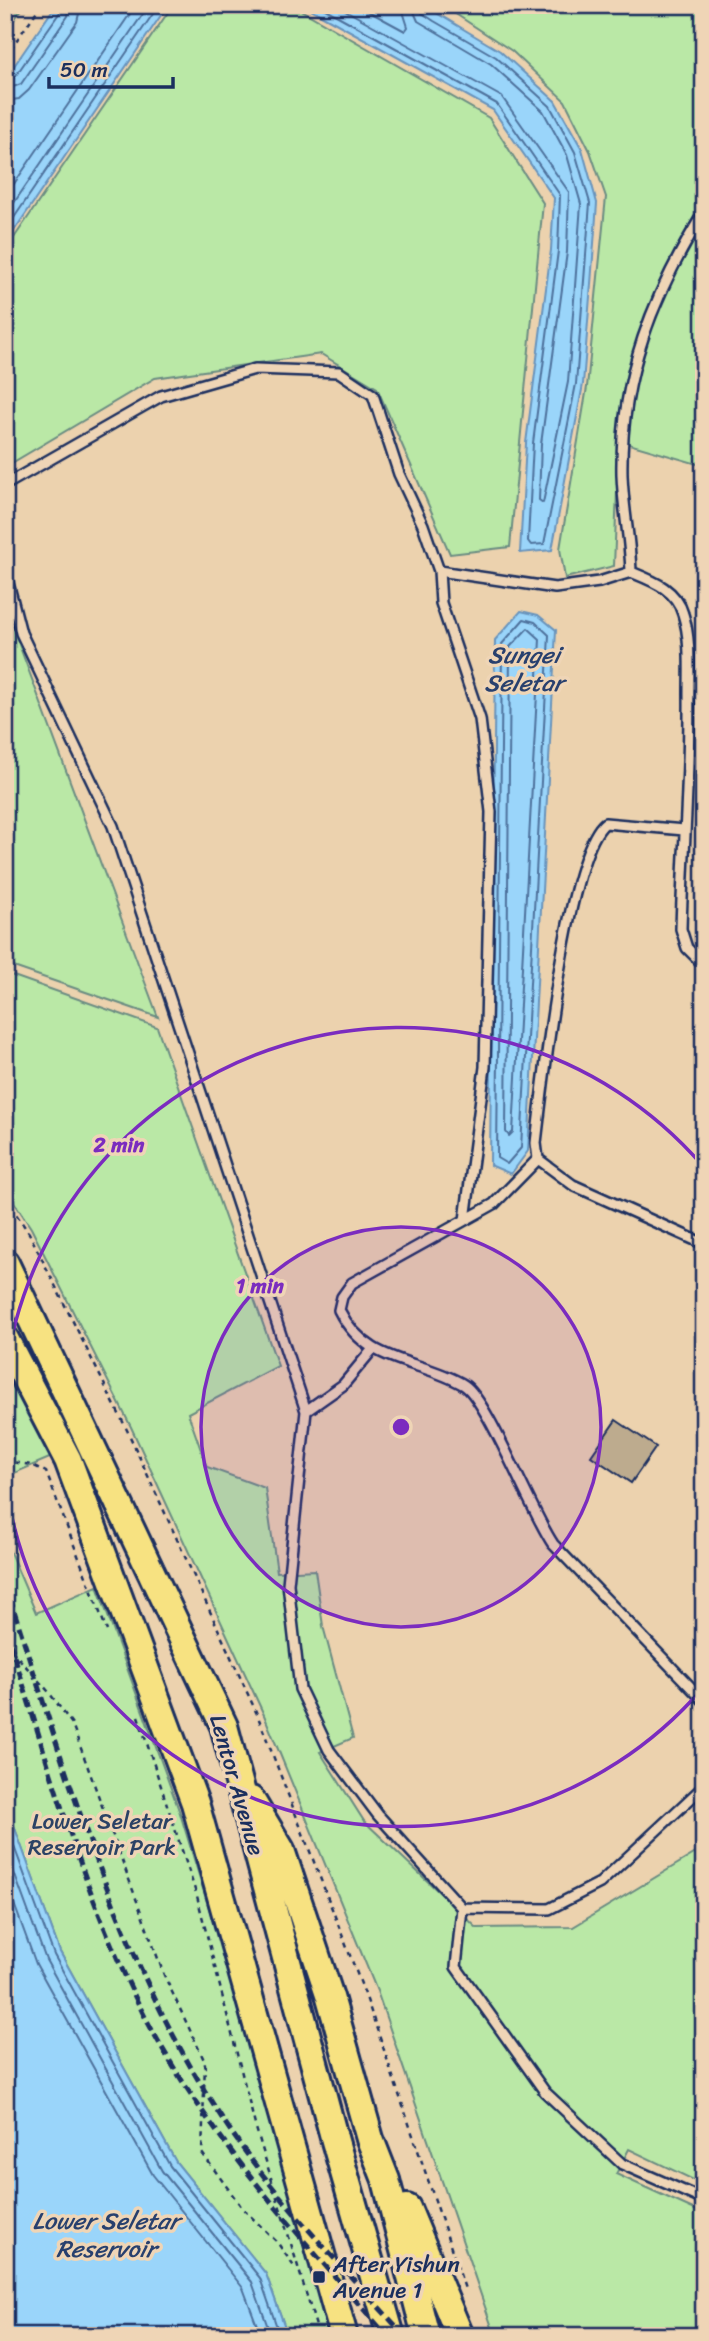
<svg xmlns="http://www.w3.org/2000/svg" width="709" height="2341" viewBox="0 0 709 2341" font-family="Sriracha,sans-serif">
<rect width="100%" height="100%" fill="#ecd2ae"/>
<filter id="ink" filterUnits="userSpaceOnUse"><feTurbulence type="fractalNoise" baseFrequency=".0143" numOctaves="2"/><feDisplacementMap in="SourceGraphic" scale="14" xChannelSelector="R" yChannelSelector="G"/><feConvolveMatrix kernelMatrix="1 2 1 2 8 2 1 2 1" color-interpolation-filters="sRGB"/></filter>
<g filter="url(#ink)">
<!-- green -->
<path fill="#bae8a6" stroke="#6a8c82" stroke-width="2" d="M5 5H25L5 32Z
M173 5H292L489 118 543 203 510 547 450 554 377 388 321 354 155 378 5 467V251Z
M442 5H704V466L619 441 614 566 565 578 560 549 587 387 606 197 590 151 565 101 512 51Z
M5 607 158 1017 5 964Z
M5 973 157 1027 278 1366 188 1413 207 1467 265 1488 277 1572 315 1570 323 1626 353 1738 320 1752 364 1821 477 1928 573 1927 704 1848V2185L629 2149 616 2174 704 2214V2336H495L377 1991 264 1715 131 1427 31 1228 5 1188Z
M5 1367 52 1457 5 1477Z
M5 1540 36 1613 97 1586 180 1813 339 2336H288L266 2274 176 2162 60 1952 5 1801Z"/>
<!-- water -->
<path fill="#9ad5fa" stroke="#6793bc" stroke-width="2" d="M56 5H168L5 244V79Z
M303 5H423L500 51 555 101 582 149 597 203 591 284 583 384 552 550 520 553 526 443 551 250 554 198 493 110Z
M521 611 538 615 556 630 528 1151 511 1174 490 1165 495 640Z
M5 1801 60 1952 176 2162 266 2274 288 2336H5Z"/>
<g fill="none" stroke-linecap="round" stroke-linejoin="round">
<!-- shore -->
<path stroke="#4e719c" stroke-width="2" d="M318 5 497 104 560 195 558 251 533 443 528 541 531 545 544 544 576 384 590 203 575 152 550 106 496 57 434 21 422 13 420 5
M336 5 502 97 569 192 567 252 541 444 539 500 543 503 568 382 581 204 567 155 543 111 491 64 418 21 411 5
M357 5 405 31 408 27 401 5
M5 82 14 78 60 12 61 5
M5 90 21 84 68 16 70 5
M5 101 19 99 29 90 77 22 81 5
M5 197 136 5
M5 216 149 5
M5 231 159 5
M524 619 535 622 549 635 521 1148 507 1164 497 1158 502 644Z
M528 628 540 639 513 1132 509 1136 506 1132 510 647Z
M5 1822 54 1955 170 2166 260 2278 280 2336
M5 1848 46 1960 162 2171 252 2282 271 2336
M5 1879 36 1964 153 2175 243 2288 261 2336"/>
</g>
<!-- building -->
<path fill="#bdab8e" stroke="#1b2f5e" stroke-width="2" d="M616 1420 656 1447 631 1483 591 1456Z"/>
<g fill="none" stroke-linecap="round" stroke-linejoin="round">
<!-- lane casing -->
<g stroke="#1b2f5e" stroke-width="14">
<path id="lane" d="M5 485 161 396 255 369 339 372 373 395 399 474 423 525 439 571 441 603 480 719 491 812 485 1067 465 1220
M5 571 21 633 113 826 306 1411 288 1584 300 1689 329 1750 378 1815 462 1908 549 1909 600 1883 704 1786
M439 571 555 588 599 582 631 572C653 581 676 589 683 614 691 639 689 668 689 694 690 772 683 851 681 929L687 948 704 965
M631 572C630 539 623 507 622 475 620 376 653 295 704 212
M684 830 605 823C567 854 543 1085 536 1143L538 1159 573 1185 704 1244
M538 1159 494 1204 352 1283 342 1297 339 1310C367 1366 419 1358 464 1385 487 1399 531 1512 553 1544L704 1701
M306 1411 343 1385 372 1350
M462 1908 456 1967 545 2092 622 2164 704 2200"/>
</g>
<!-- primary casing -->
<g stroke="#1b2f5e" stroke-width="32">
<path id="primary" d="M5 1263 224 1726 335 2141 391 2336
M5 1339 68 1460 195 1803 344 2336
M251 1800 281 1850 330 1997 370 2139 386 2180 426 2336
M407 2208 460 2336"/>
</g>
<!-- path -->
<path stroke="#1b2f5e" stroke-width="2.5" stroke-dasharray="5 5" stroke-linecap="butt" d="M5 57 41 5
M5 1198 29 1233 127 1430 257 1714 366 1997 465 2289
M5 1461 32 1465 46 1472 107 1631
M5 1643 48 1691 72 1724 164 1975 205 2062 202 2153 243 2209 277 2242 295 2268
M138 1716 197 1896 255 2125 319 2336"/>
<!-- lane -->
<use href="#lane" stroke="#efd5b6" stroke-width="9"/>
<!-- primary -->
<use href="#primary" stroke="#f7e281" stroke-width="26"/>
<!-- rail -->
<path stroke="#1b2f5e" stroke-width="5" stroke-dasharray="10 5" stroke-linecap="butt" d="M5 1583C67 1771 117 1964 230 2130 280 2204 345 2269 405 2336
M5 1627C47 1756 81 1890 142 2011 205 2134 297 2233 387 2336"/>
</g>
</g>
<!-- distance rings -->
<circle cx="401" cy="1427" r="200" fill="#7b2cbf" fill-opacity=".12"/>
<g fill="none" stroke="#7b2cbf" stroke-width="3.5">
<circle cx="401" cy="1427" r="200"/>
<path d="M702 1689A399 399 0 0 1 5 1479M5 1375A399 399 0 0 1 702 1165"/>
</g>
<!-- markers -->
<rect fill="#1b2f5e" stroke="#efd5b6" stroke-width="2.5" x="312" y="2270" width="14" height="14" rx="3.5"/>
<g text-anchor="middle" dominant-baseline="central" stroke-width="7" stroke-linejoin="round" paint-order="stroke">
<!-- street labels -->
<g font-size="23" fill="#1b2f5e" stroke="#efd5b6">
<text transform="translate(237 1785) rotate(74)">Lentor Avenue</text>
</g>
<!-- park labels -->
<g font-size="23" fill="#2b4265" stroke="#efd5b6">
<text x="102" y="1821">Lower Seletar<tspan x="102" dy="26">Reservoir Park</tspan></text>
</g>
<!-- poi labels -->
<g font-size="23" fill="#1b2f5e" stroke="#efd5b6" text-anchor="start">
<text x="333" y="2264">After Yishun<tspan x="333" dy="26">Avenue 1</tspan></text>
</g>
<!-- water labels -->
<g font-size="24" font-style="italic" fill="#28406e" stroke="#efd5b6">
<text x="524" y="655">Sungei<tspan x="524" dy="28">Seletar</tspan></text>
<text x="106" y="2221">Lower Seletar<tspan x="106" dy="28">Reservoir</tspan></text>
</g>
</g>
<circle cx="401" cy="1427" r="10" fill="#7b2cbf" stroke="#efd5b6" stroke-width="3.5"/>
<g font-size="21" text-anchor="middle" font-weight="bold" fill="#7b2cbf" stroke="#efd5b6" stroke-width="7" stroke-linejoin="round" paint-order="stroke">
<text x="119" y="1152">2 min</text>
<text x="260" y="1293">1 min</text>
</g>
<!-- margin -->
<rect width="709" height="2341" fill="none" stroke="#efd5b6" stroke-width="28"/>
<rect x="14" y="14" width="681" height="2313" fill="none" stroke="#1b2f5e" stroke-width="2.5" filter="url(#ink)"/>
<!-- scale -->
<path d="M49 77v10h124v-10" fill="none" stroke="#1b2f5e" stroke-width="3.5"/>
<text x="60" y="77" font-size="21" fill="#1b2f5e" stroke="#efd5b6" stroke-width="5" paint-order="stroke">50 m</text>
</svg>
